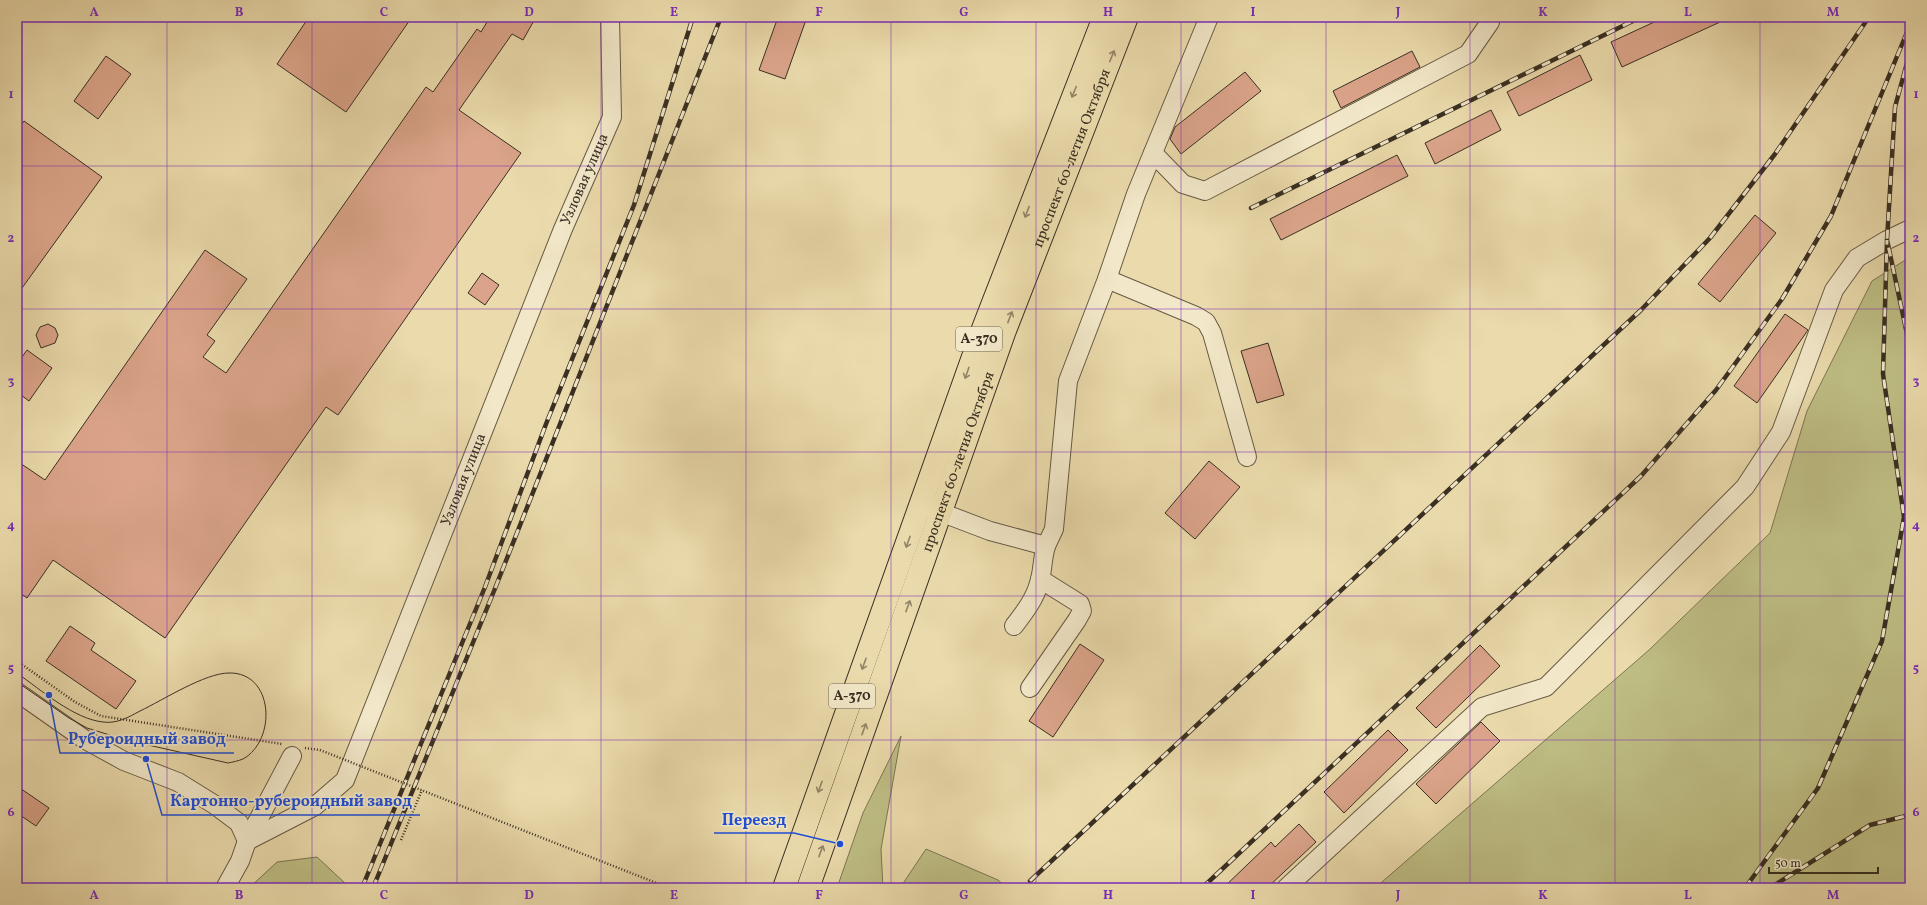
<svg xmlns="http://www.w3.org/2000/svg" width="1927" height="905" viewBox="0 0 1927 905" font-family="Vollkorn,serif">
<rect width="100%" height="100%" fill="#ebdbac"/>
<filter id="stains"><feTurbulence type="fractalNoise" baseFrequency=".005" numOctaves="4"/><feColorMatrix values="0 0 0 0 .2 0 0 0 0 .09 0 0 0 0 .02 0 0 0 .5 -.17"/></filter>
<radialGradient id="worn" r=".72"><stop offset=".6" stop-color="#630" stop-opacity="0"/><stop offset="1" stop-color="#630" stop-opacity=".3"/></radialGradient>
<!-- green -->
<path fill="#bebe84" stroke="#7c7653" d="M1910 257V888H1375L1649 650 1770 533 1807 411 1872 281Z
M901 736 881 849 883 888H837L863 813Z
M926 849 998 880 1007 888H900Z
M317 857 347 885 346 888H249L277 862Z"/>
<!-- building -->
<path fill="#dba48a" stroke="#392f22" d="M309 17H412L346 112 277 64Z
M490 17H536L523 40 512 34 459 110 521 153 338 415 326 407 165 638 53 560 27 598 17 591V461L45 480 205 250 247 279 207 335 215 341 203 357 226 373 426 87 433 92 477 29 481 32Z
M778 17H807L785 79 759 70Z
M1665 17H1731L1622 67 1611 42Z
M1412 51 1420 67 1341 108 1333 91Z
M1580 55 1592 80 1519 116 1507 92Z
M106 56 131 74 98 119 74 101Z
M1245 72 1261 91 1181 154 1170 139 1175 127Z
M1491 110 1501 130 1435 164 1425 143Z
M24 121 102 177 17 295V131Z
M1397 155 1408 176 1281 240 1270 219Z
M1755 215 1776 233 1720 302 1698 284Z
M482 273 499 285 485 305 468 293Z
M1785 314 1808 330 1757 403 1734 386Z
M48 324 55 328 58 335 55 343 41 348 36 335 40 327Z
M1268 343 1284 395 1257 403 1241 351Z
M27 350 52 368 29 401 17 392V364Z
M1209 461 1240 487 1195 539 1165 513Z
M70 626 95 643 91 650 136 681 116 709 46 661Z
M1080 644 1104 660 1053 737 1029 721Z
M1480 645 1500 666 1436 728 1416 708Z
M1481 722 1500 741 1436 804 1416 784Z
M1388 730 1408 750 1344 813 1324 792Z
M17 786 49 808 36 826 17 813Z
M1299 824 1316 842 1267 888H1223L1271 842 1275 847Z"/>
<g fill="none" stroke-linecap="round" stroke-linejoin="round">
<!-- minor casing -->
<g stroke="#665a44" stroke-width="20">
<g id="minor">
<path d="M1153 153 1183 184 1205 191 1468 54 1490 22 1491 17"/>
<path d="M1107 279 1196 316 1206 322 1212 333 1247 457"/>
<path d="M927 507 990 531 1046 546 1054 529 1068 381 1107 279 1136 194 1209 17"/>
<path d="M1014 626C1024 613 1035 599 1039 583 1043 571 1042 559 1046 546"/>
<path d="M1030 688 1077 620 1082 611 1080 604 1040 579"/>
<path d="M17 692 84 739 124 761 178 782 215 805 239 823 247 841"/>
<path id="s1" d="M247 841 315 806 345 780 563 229 612 117 610 17"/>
<path d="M225 888 240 861 247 841 292 756"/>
<path d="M1286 888 1482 707 1546 687 1745 487 1781 432 1834 290 1857 258 1887 240 1910 229"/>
</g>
</g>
<!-- highway casing -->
<g stroke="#392f22" stroke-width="24">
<g id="highway">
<path d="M784 888 984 326 1104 17"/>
<path id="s2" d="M808 888 1004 333 1127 17"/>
</g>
</g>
<!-- path -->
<path stroke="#392f22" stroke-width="2.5" stroke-dasharray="1 2" stroke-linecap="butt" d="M17 661 75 702 101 716 282 744
M305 748 320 750
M401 840 422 790
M755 884 765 888"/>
<!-- minor -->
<use href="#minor" stroke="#f2e8c9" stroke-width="18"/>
<!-- highway -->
<use href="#highway" stroke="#ebdbac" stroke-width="22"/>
<!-- tram -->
<path stroke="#392f22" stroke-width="1" d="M17 673C41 690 74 719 103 722 117 724 129 717 140 711 163 700 205 673 229 673 274 672 277 740 243 759 238 761 233 762 228 763L126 740 87 728 69 718 17 682"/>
<!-- rail casing -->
<g stroke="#392f22" stroke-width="4.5">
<path id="rail" d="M1910 52 1895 107 1887 240 1910 348
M1251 208 1641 17
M1030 881 1641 310 1710 238 1775 154 1869 17
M362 888 485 587 546 424 634 205 693 17
M373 888 494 591 721 17
M1202 888 1641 476 1716 390 1782 299 1831 216 1910 25
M1745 888 1818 788 1882 641 1904 517 1883 374 1887 240
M1770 888 1870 825 1910 815"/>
</g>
<!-- rail -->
<use href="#rail" stroke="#f2e8c9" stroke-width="3" stroke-dasharray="9" stroke-linecap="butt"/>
<!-- path-bridge -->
<path stroke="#392f22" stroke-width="2.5" stroke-dasharray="1 2" stroke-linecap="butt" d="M320 750 669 888"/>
</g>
<!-- one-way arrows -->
<defs><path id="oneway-shaft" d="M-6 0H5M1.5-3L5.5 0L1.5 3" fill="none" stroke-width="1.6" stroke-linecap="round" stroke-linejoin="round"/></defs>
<g stroke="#928567">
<use href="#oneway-shaft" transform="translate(1112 56) rotate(-68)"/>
<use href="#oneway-shaft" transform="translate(1074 92) rotate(112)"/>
<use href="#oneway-shaft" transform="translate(1027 212) rotate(111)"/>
<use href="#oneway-shaft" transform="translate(1010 317) rotate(-69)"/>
<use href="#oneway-shaft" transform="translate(967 373) rotate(109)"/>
<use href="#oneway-shaft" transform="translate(908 542) rotate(110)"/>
<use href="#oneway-shaft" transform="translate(908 606) rotate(-70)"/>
<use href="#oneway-shaft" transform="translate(864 664) rotate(110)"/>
<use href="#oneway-shaft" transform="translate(864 729) rotate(-70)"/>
<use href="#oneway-shaft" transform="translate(820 787) rotate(110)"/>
<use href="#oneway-shaft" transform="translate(821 851) rotate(-70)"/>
</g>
<!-- grid -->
<path fill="none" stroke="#7b2cbf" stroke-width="1" stroke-opacity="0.55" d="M167 17V888M312 17V888M457 17V888M601 17V888M746 17V888M891 17V888M1036 17V888M1181 17V888M1326 17V888M1470 17V888M1615 17V888M1760 17V888M17 166H1910M17 309H1910M17 452H1910M17 596H1910M17 740H1910"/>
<g text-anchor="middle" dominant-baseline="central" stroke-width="3.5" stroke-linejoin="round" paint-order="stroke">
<!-- shield labels -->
<g fill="#f2e8c9" stroke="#706654" stroke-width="1">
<rect x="956" y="327" width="46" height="24" rx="3"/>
<rect x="829" y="684" width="46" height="24" rx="3"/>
</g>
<g font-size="14" font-weight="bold" fill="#392f22">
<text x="979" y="339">А-370</text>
<text x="852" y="696">А-370</text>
</g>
<!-- street labels -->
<g font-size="15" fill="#392f22" stroke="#f2e8c9">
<text stroke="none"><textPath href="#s2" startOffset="776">проспект 60-летия Октября</textPath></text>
<text stroke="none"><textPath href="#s1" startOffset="763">Узловая улица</textPath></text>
<text stroke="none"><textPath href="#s2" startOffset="452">проспект 60-летия Октября</textPath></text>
<text stroke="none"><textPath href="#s1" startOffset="439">Узловая улица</textPath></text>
</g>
</g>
<!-- callouts -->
<path fill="none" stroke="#1d4ed8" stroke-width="1.5" d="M49 695L60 753H234M146 759L162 815H420M840 844L794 833H714"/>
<g fill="#1d4ed8" stroke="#f2e8c9" stroke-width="1.5">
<circle cx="49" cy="695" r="4"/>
<circle cx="146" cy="759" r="4"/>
<circle cx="840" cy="844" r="4"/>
</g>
<g font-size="16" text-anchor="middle" font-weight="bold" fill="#1d4ed8" stroke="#f2e8c9" stroke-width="3.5" stroke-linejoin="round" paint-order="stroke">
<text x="147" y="744">Рубероидный завод</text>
<text x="291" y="806">Картонно-рубероидный завод</text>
<text x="754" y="825">Переезд</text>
</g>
<!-- margin -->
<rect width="1927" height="905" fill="none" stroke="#ebdbac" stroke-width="44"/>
<!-- scale -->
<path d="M1769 867v6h109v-6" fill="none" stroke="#392f22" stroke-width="2"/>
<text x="1775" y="867" font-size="12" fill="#392f22" stroke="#f2e8c9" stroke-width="3" paint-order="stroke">50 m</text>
<rect x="22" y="22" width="1883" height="861" fill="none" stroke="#7b2cbf" stroke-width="1.5"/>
<g font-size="13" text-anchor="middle" font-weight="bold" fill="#7b2cbf">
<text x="94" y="16">A</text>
<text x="239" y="16">B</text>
<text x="384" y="16">C</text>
<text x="529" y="16">D</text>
<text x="674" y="16">E</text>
<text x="819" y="16">F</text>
<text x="964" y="16">G</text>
<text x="1108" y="16">H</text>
<text x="1253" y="16">I</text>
<text x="1398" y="16">J</text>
<text x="1543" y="16">K</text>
<text x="1688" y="16">L</text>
<text x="1833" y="16">M</text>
<text x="11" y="98">1</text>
<text x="1916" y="98">1</text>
<text x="11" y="242">2</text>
<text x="1916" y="242">2</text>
<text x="11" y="385">3</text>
<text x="1916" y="385">3</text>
<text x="11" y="529">4</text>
<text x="1916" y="529">4</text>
<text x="11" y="672">5</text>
<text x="1916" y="672">5</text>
<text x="11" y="816">6</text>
<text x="1916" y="816">6</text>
<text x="94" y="899">A</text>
<text x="239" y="899">B</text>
<text x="384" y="899">C</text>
<text x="529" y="899">D</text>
<text x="674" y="899">E</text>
<text x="819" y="899">F</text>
<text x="964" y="899">G</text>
<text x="1108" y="899">H</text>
<text x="1253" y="899">I</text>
<text x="1398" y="899">J</text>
<text x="1543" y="899">K</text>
<text x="1688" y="899">L</text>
<text x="1833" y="899">M</text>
</g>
<rect width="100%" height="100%" filter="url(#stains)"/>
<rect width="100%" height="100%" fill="url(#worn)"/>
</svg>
